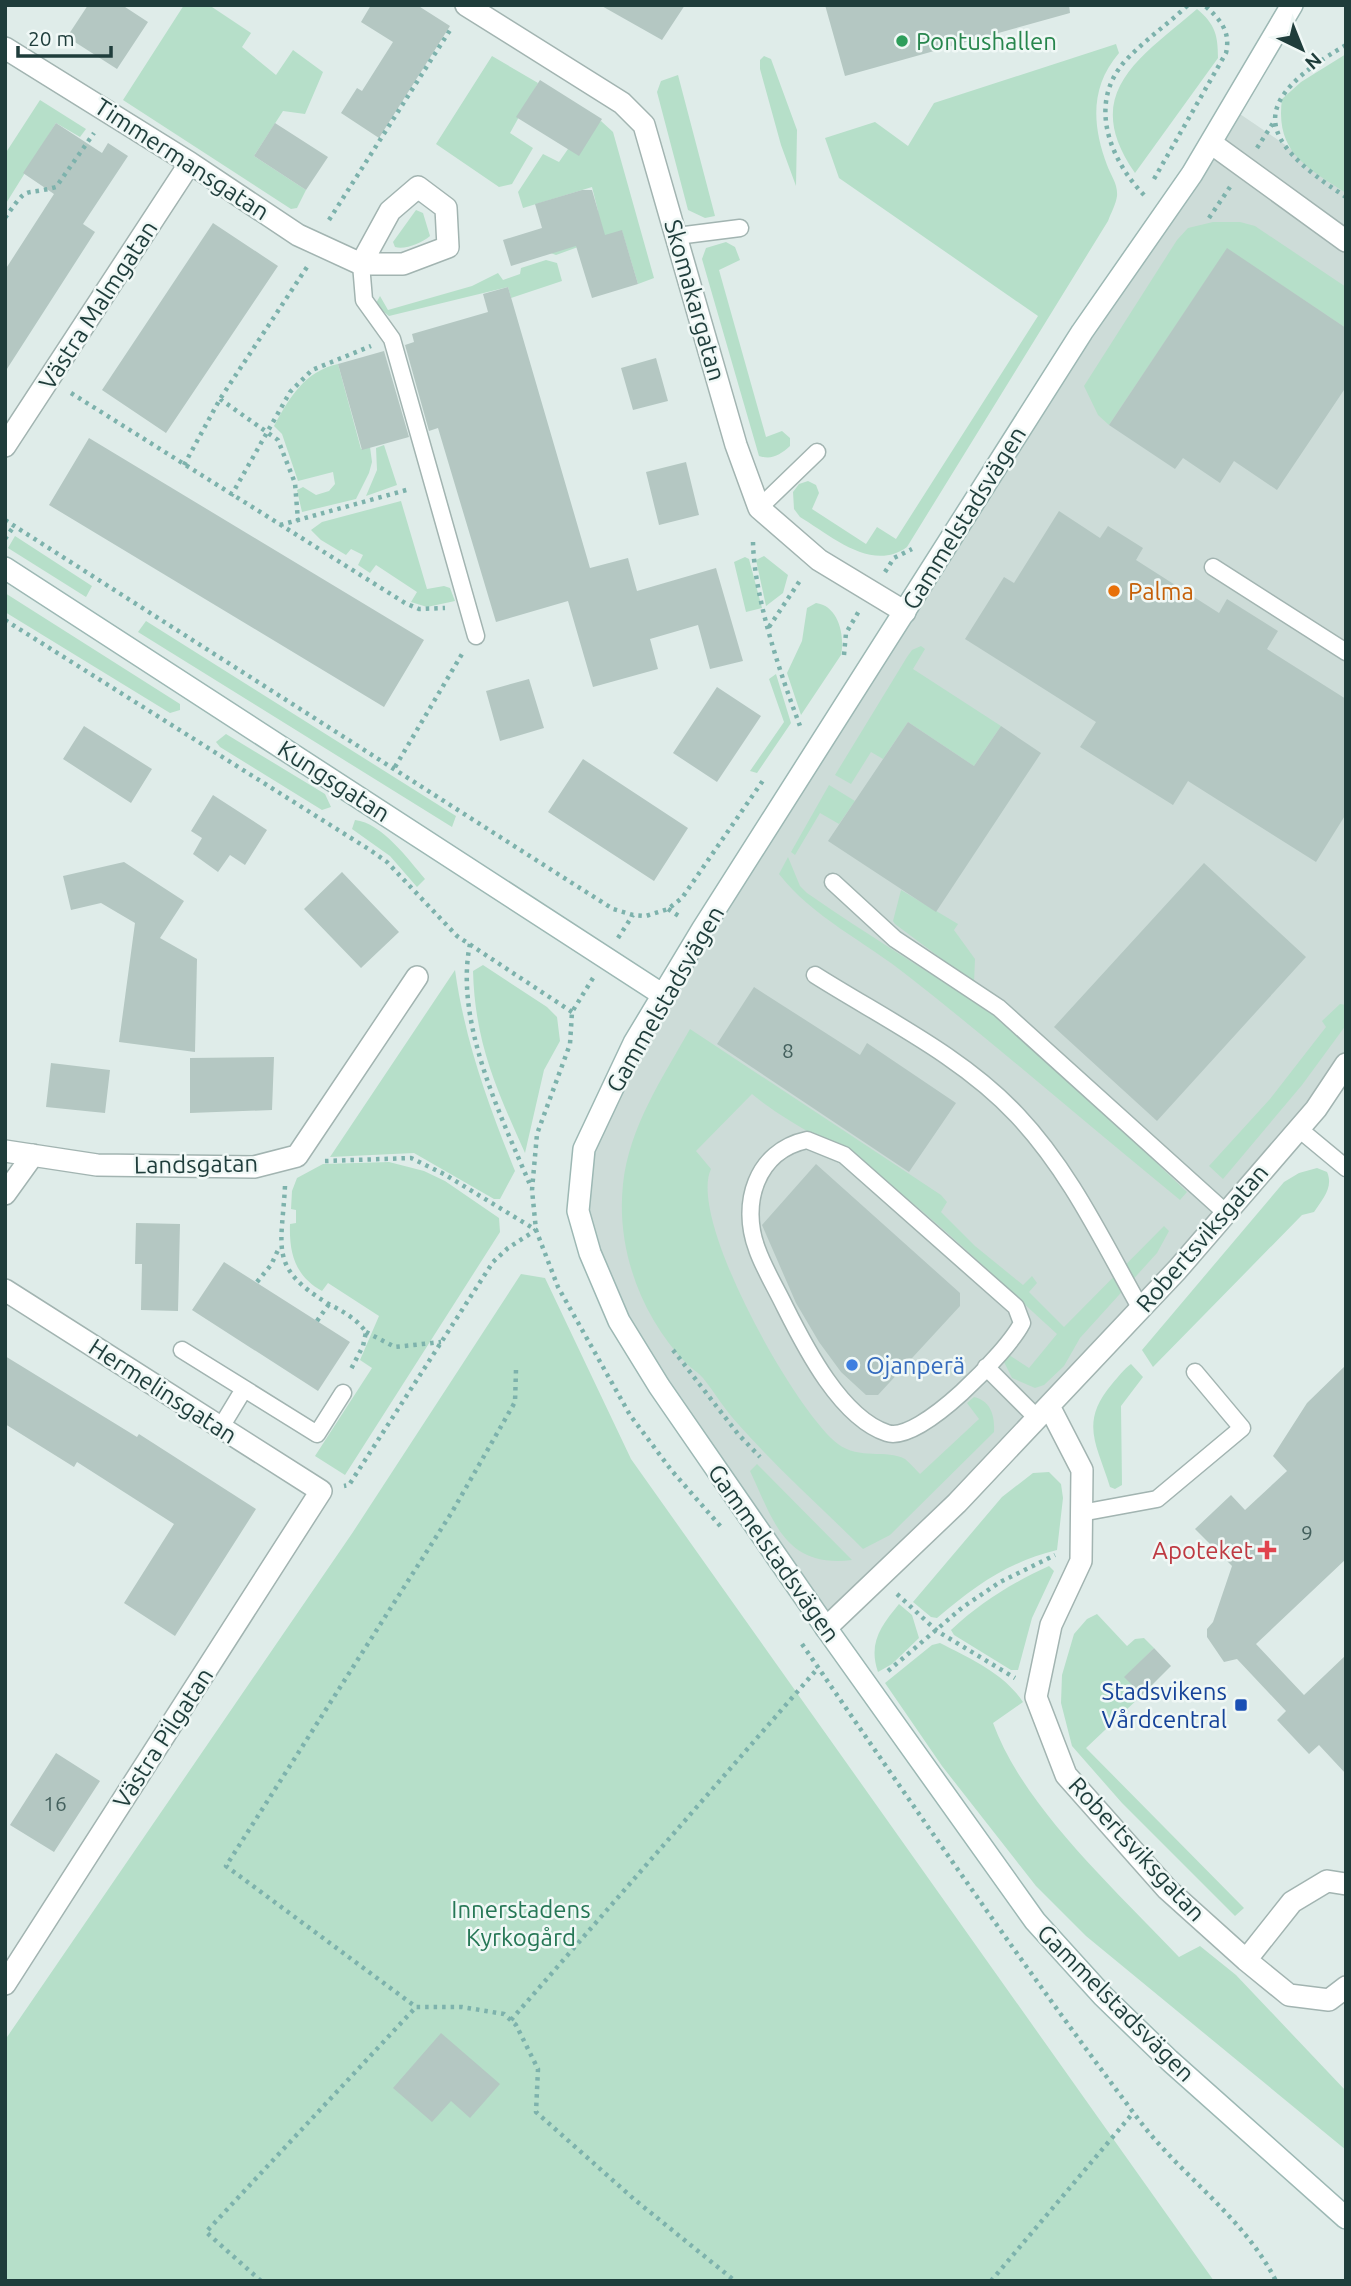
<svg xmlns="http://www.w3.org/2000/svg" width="1351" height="2286" viewBox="0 0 1351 2286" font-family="Ubuntu,sans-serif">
<rect width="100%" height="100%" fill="#dfece9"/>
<!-- built -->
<path fill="#cddcd8" d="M1234 110 1346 186V1064L1299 1131 826 1627 635 1353 583 1221 587 1146 634 1043Z"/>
<!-- green -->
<path fill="#b6dfc9" d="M184 5H209L251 33 242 47 276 75 293 50 323 72 305 114 283 111 254 156 306 190 297 208 291 209 123 100Z
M1197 9C1215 24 1218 35 1218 58L1135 173C1079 93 1140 58 1197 9Z
M1116 44 1119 53C1090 87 1092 125 1107 165 1111 176 1118 184 1117 196 1116 204 1111 213 1108 221L907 547C872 573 830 535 800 517L794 509 793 492 799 484 808 481 816 485 819 493 812 509 866 544 877 527 896 539 1038 316 839 178 825 138 875 122 908 146 934 103Z
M1346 54V193C1306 167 1275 152 1282 99L1301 82Z
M492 56 538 83 510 133 533 148 512 184 499 187 436 144Z
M764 56 771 59 797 130 796 186 781 145 760 69V60Z
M678 75 715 216 705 218 688 210 657 92 661 81Z
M40 100 86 129 80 137 56 123 5 205V154Z
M601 121 613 132 654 278 638 284 622 231 556 255 548 252 542 228 598 211 592 187 523 208 518 192 543 154 559 162 568 149Z
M416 210 423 213 430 236C422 243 405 250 395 247L393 242Z
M1213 222H1240L1255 226 1346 287V328L1227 249 1109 425 1098 415 1084 386 1177 240 1188 228Z
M726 242 735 247 740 260 719 270 766 437 782 431 790 438V446C780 455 772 460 759 456L702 259 706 248Z
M546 260 557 263 562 281 511 298 508 287 389 316 375 305 380 296 388 310 472 286 498 273 503 280 520 274 521 268Z
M338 364 361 449 370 447 372 462 369 473 356 499 302 512 297 490 303 487 316 495 329 491 335 484 333 472 298 481 282 434 274 426C289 398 305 371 338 364Z
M384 445 397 485 366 496 377 470 376 448Z
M401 501 427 589 444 586 450 588 455 601 427 607 411 602 417 592 376 565 370 573 358 565 363 555 351 549 346 555 321 540 311 530 322 522Z
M15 536 92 586 86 597 8 548Z
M764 556 788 575 783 593 766 606 756 560Z
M745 557 749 559 762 608 746 612 734 562Z
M5 593 180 704V710L170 713 5 612Z
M816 603C839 606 845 636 841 655L801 715 787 673 802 641 807 608Z
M146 621 456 816 452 827 138 632Z
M921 646 925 649 913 669 1001 726 974 766 908 722 883 759 871 752 851 784 835 775 907 657 912 650Z
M776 674 791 723 757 773 750 771 784 722 769 679Z
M226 734 325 794 331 807 322 810 220 747 216 742Z
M829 785 855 801 839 824 820 813 795 855 791 852Z
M355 820C382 823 408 859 425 879L417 887 390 856 352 829Z
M788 857 800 886 807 893C867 935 930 972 990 1013 1059 1061 1125 1134 1187 1192L1180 1200C1089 1126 1000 1048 908 976 866 942 812 917 779 874Z
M901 890 958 924 954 930 975 959 974 983 895 924 893 921Z
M483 965 547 1007 557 1017 560 1041 544 1070 525 1153C496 1088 475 1043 473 971Z
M455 970C465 1041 488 1104 515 1171L500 1199H494L414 1153 330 1157Z
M1340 1004 1346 1005V1025L1302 1085 1223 1179 1209 1166 1270 1099 1326 1027 1322 1021Z
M690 1029 941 1195 947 1202 941 1212 975 1246 1023 1285 1032 1276 1037 1283 1029 1292 1064 1327 1164 1226 1169 1231 1157 1253 1080 1338 1064 1366 1044 1385 1035 1388 1012 1378 1004 1362 1009 1355 1029 1368 1057 1334C997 1280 938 1220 873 1172 834 1143 789 1125 752 1094L696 1151 711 1169C687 1219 795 1411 838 1444 859 1460 887 1449 905 1459 910 1463 916 1470 920 1474L979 1419 967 1403 974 1397C991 1401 995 1416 994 1432L890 1535 863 1549C822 1508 777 1468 738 1424 725 1410 715 1393 703 1378 698 1372 692 1369 687 1364 641 1317 616 1249 623 1184 629 1127 663 1077 690 1029Z
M389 1162 424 1171 445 1181 499 1218 500 1232 345 1475 315 1456 372 1368 360 1360 379 1316 328 1283 322 1291C295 1276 289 1253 290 1224L296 1223V1210L291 1209 292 1191 297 1178 323 1164Z
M1317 1168 1327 1172C1334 1187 1322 1200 1314 1212L1302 1215 1153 1367 1142 1350 1284 1182 1299 1173Z
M521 1274 545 1278 631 1459 1214 2281H5V2040L353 1532Z
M1131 1364 1143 1377 1121 1406 1122 1485 1115 1489 1110 1487C1097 1444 1079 1423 1112 1384 1118 1377 1124 1369 1131 1364Z
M757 1464 852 1560C785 1568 774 1522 750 1471Z
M1049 1472 1061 1484 1063 1498 1057 1550C1008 1562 976 1585 937 1618L931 1617 913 1602 1002 1497 1033 1473Z
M1049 1566 1054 1571 1032 1618 1018 1670H1011L954 1635 951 1630C981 1602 1012 1583 1049 1566Z
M899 1604 912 1615 919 1638 892 1664 878 1672C868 1643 881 1626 899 1604Z
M1097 1614 1127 1646 1135 1639 1144 1638 1154 1648 1125 1677 1142 1695 1086 1748 1244 1908 1235 1916 1122 1803 1072 1746 1061 1703 1062 1675 1074 1634 1087 1619Z
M940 1643C969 1658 1004 1673 1023 1702L993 1723C1024 1808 1117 1891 1179 1957L1200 1946 1236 1975 1346 2091V2150L1086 1936 1036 1886 942 1766 885 1683 932 1645Z"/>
<!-- building -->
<path fill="#b4c7c2" d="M88 5H122L148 22 117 69 67 37Z
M371 5H417L450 26 379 138 341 113 357 88 362 91 393 42 361 22Z
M600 5H685L662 40Z
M825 5H1069L1070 13 845 76Z
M540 80 602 119 579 156 516 117Z
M56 123 102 153 108 143 128 156 83 224 95 232 5 372V270L54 194 23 173Z
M275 123 328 157 306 190 254 156Z
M582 190H592L605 235 622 230 638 284 592 298 576 246 511 266 503 240 542 228 535 204Z
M213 223 278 266 166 433 102 390Z
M1227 248 1346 328V387L1277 490 1234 461 1220 483 1183 458 1175 469 1109 425Z
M508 287 590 568 628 558 637 591 716 568 743 661 710 669 698 625 650 639 658 669 593 687 568 601 496 622 438 428 429 431 405 345 414 342 412 334 488 312 483 294Z
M384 351 409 437 362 450 338 364Z
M656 358 668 401 633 410 621 368Z
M89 438 424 640 384 707 49 505Z
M686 462 699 515 659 525 646 472Z
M1059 511 1100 538 1108 526 1143 548 1136 560 1219 613 1227 599 1278 631 1267 649 1346 699V814L1316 862 1188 781 1173 805 1080 747 1096 722 965 639 1004 577 1014 583Z
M529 679 544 728 500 741 486 691Z
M717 687 761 716 717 782 673 753Z
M908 722 974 766 1001 726 1041 753 936 912 828 841Z
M84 726 152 769 131 803 63 759Z
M583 759 688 828 654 881 548 812Z
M213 795 267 830 245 865 230 855 218 872 193 854 202 838 191 831Z
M124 862 184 901 160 938 197 959 195 1052 119 1042 135 923 101 903 71 910 63 876Z
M1204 863 1306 957 1157 1121 1054 1027Z
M342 872 399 932 361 968 304 909Z
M754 987 860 1055 867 1043 956 1103 909 1172 717 1044Z
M274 1057 272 1110 190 1113V1058Z
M51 1063 110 1070 105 1113 46 1107Z
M816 1164 960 1293V1306L878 1395H866L841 1372 819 1342 796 1303 762 1225Z
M136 1223 180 1224 178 1311 141 1310 142 1264H135Z
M224 1262 350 1342 318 1391 192 1310Z
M5 1356 137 1437 139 1434 256 1509 175 1636 124 1603 174 1524 77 1462 74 1467 5 1424Z
M1346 1365V1559L1256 1644 1304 1695 1346 1655V1774L1319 1745 1309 1754 1277 1720 1286 1711 1237 1659 1224 1662 1207 1637V1629L1213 1622 1232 1566 1195 1529 1231 1495 1245 1510 1287 1471 1273 1456 1307 1403Z
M1154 1648 1171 1666 1142 1695 1124 1677Z
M56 1753 100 1781 54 1852 10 1825Z
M441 2033 500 2084 470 2118 451 2101 432 2122 393 2088Z"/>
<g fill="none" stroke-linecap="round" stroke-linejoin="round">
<!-- lane casing -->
<g stroke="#a2b4b1" stroke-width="19">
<path id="lane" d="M677 236 740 228
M361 264 364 300 392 339 476 636
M759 508 817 452
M1213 567 1346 652
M833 882 895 939 999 1008 1225 1212
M815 975C883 1018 962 1056 1017 1115 1070 1171 1103 1242 1141 1309
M1299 1129 1346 1168
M807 1140 844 1155 1016 1307 1022 1323C1008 1351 920 1444 887 1433 841 1418 805 1347 785 1307 776 1288 764 1269 757 1249 740 1204 756 1151 807 1140Z
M182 1350 317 1434 343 1393
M986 1367 1037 1418
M221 1427 244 1389
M1081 1513 1157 1499 1242 1428 1195 1372"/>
</g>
<!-- street casing -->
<g stroke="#a2b4b1" stroke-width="24">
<path id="street" d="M466 5 622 103 644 125 736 445 759 508 819 560 905 612
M5 48 190 163 298 235 361 264H403L448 247 446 208 418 187 390 211 361 264
M1211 143 1346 241
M5 446 190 163
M5 1151 97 1165 254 1167 297 1156 417 977
M5 1194 33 1155
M5 1290 321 1491 5 1984
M1049 1406 1082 1470 1081 1561 1051 1625 1036 1697 1066 1775 1167 1889 1246 1960 1289 1995 1329 2000 1346 1987
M826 1628 957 1503 1177 1270 1316 1109 1346 1064
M1246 1960 1292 1902 1327 1881 1346 1884"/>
</g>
<!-- secondary casing -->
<g stroke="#9db8b4" stroke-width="24">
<path id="secondary" d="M1292 5 1192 174 1082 332 702 930 634 1043 584 1149 578 1211 590 1253 619 1321 659 1386 826 1628 1035 1921 1103 1996 1169 2060 1346 2218
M5 568 663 995"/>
</g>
<!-- path -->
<path stroke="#7db2ac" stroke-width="4.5" stroke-dasharray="3.5 5" stroke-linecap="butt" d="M1346 45C1248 102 1255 138 1346 197
M1257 148 1275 120
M1154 179 1226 53C1231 31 1220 19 1204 5
M1144 195C1110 160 1086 102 1127 59 1145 40 1168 24 1188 5
M5 218C30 183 20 197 56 187L94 133
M1209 218 1230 187
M329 220 452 27
M71 393 405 603 419 609 445 608
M220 399 278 440 295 483 298 521
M184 465 220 399 307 267
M231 496 290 392 312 370 371 346
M5 520 561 876 613 909 633 915 646 916 668 909 682 898 764 779
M280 525 410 489
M5 539 14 526
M753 542C754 597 780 673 800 726
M885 572 894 558 912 549
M5 620 370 850 387 862 457 936 572 1012
M769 627 801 579
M844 655 846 633 859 611
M395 767 462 654
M668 909 682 918
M618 938 633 915
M470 944C454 1022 501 1116 531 1187
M593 978 572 1012 570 1044 537 1134 532 1190 536 1230 558 1287 630 1415 672 1471 722 1528
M325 1161 411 1158 444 1174 536 1230 508 1248 493 1262 349 1485 344 1486
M285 1186C282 1247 268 1267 327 1303 342 1311 356 1318 366 1332L363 1346 350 1371
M257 1282 271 1265 279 1248
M317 1321 329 1304
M366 1332 395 1347 441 1342
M673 1350 738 1434 760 1457
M516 1370 515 1402 452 1512 226 1866 416 2007H462L504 2014 516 2025 538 2069 536 2112 635 2200 735 2281
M897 1594 937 1631 1015 1678
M802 1644C912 1804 1022 1965 1139 2120 1182 2177 1243 2216 1276 2281
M888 1671 963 1607 1000 1582 1055 1555
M511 2020 818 1668
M261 2281 206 2232 416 2007
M991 2281 1133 2113"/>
<!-- lane -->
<use href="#lane" stroke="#fff" stroke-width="16"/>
<!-- street -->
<use href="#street" stroke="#fff" stroke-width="21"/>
<!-- secondary -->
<use href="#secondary" stroke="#fff" stroke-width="21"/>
</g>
<!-- markers -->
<circle fill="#2e9e5b" stroke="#f0f8f6" stroke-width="2.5" cx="902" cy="41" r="7"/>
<circle fill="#e8710a" stroke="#f0f8f6" stroke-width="2.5" cx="1114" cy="591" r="7"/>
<circle fill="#3f7fe0" stroke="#f0f8f6" stroke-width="2.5" cx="852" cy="1365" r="7"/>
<path fill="#e0444e" stroke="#f0f8f6" stroke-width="2.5" d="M1263.5 1539.5h7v7h7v7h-7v7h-7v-7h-7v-7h7z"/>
<rect fill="#1a4fb4" stroke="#f0f8f6" stroke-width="2.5" x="1234" y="1698" width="14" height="14" rx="3.5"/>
<g text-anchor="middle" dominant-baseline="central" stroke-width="5" stroke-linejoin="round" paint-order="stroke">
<!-- number labels -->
<g font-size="21" fill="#44605d">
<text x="788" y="1050">8</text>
<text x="1307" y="1532">9</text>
<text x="55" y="1803">16</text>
</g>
<!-- leisure labels -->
<g font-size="24" fill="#27864d" stroke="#f0f8f6" text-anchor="start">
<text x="916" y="41">Pontushallen</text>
</g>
<!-- street labels -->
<g font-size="24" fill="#1f3d3b" stroke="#f0f8f6">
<text transform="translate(182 159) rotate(33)">Timmermansgatan</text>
<text transform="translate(695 300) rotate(74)">Skomakargatan</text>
<text transform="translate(98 305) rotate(-57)">Västra Malmgatan</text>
<text transform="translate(964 518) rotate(-58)">Gammelstadsvägen</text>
<text transform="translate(334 781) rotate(33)">Kungsgatan</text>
<text transform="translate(665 999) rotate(-60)">Gammelstadsvägen</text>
<text transform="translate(196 1164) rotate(-1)">Landsgatan</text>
<text transform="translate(1202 1238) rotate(-49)">Robertsviksgatan</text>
<text transform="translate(163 1391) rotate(33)">Hermelinsgatan</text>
<text transform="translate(774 1553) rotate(55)">Gammelstadsvägen</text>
<text transform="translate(163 1738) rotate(-57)">Västra Pilgatan</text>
<text transform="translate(1137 1849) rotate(47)">Robertsviksgatan</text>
<text transform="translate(1116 2003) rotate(45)">Gammelstadsvägen</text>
</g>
<!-- food labels -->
<g font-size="24" fill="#c56008" stroke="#f0f8f6" text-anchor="start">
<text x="1128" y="591">Palma</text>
</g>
<!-- shop labels -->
<g font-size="24" fill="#366cbe" stroke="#f0f8f6" text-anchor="start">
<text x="866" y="1365">Ojanperä</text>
</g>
<!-- health labels -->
<g font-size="24" fill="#be3a42" stroke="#f0f8f6" text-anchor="end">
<text x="1253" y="1550">Apoteket</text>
</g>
<!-- transit labels -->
<g font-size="24" fill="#164399" stroke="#f0f8f6" text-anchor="end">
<text x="1227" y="1691">Stadsvikens<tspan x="1227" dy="28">Vårdcentral</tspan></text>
</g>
<!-- park labels -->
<g font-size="24" fill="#267756" stroke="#f0f8f6">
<text x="521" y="1909">Innerstadens<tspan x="521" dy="28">Kyrkogård</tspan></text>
</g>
</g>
<!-- border -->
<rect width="1351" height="2286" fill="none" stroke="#1f3d3b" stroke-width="14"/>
<!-- north arrow -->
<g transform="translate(1302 49) rotate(137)" stroke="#f0f8f6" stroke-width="5" paint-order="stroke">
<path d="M0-5L12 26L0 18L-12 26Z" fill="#1f3d3b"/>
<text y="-10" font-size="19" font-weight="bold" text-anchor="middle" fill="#1f3d3b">N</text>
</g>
<!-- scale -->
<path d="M18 46v10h93v-10" fill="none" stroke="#1f3d3b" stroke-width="3.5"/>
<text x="28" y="46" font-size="21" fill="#1f3d3b" stroke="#f0f8f6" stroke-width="5" paint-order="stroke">20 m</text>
</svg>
